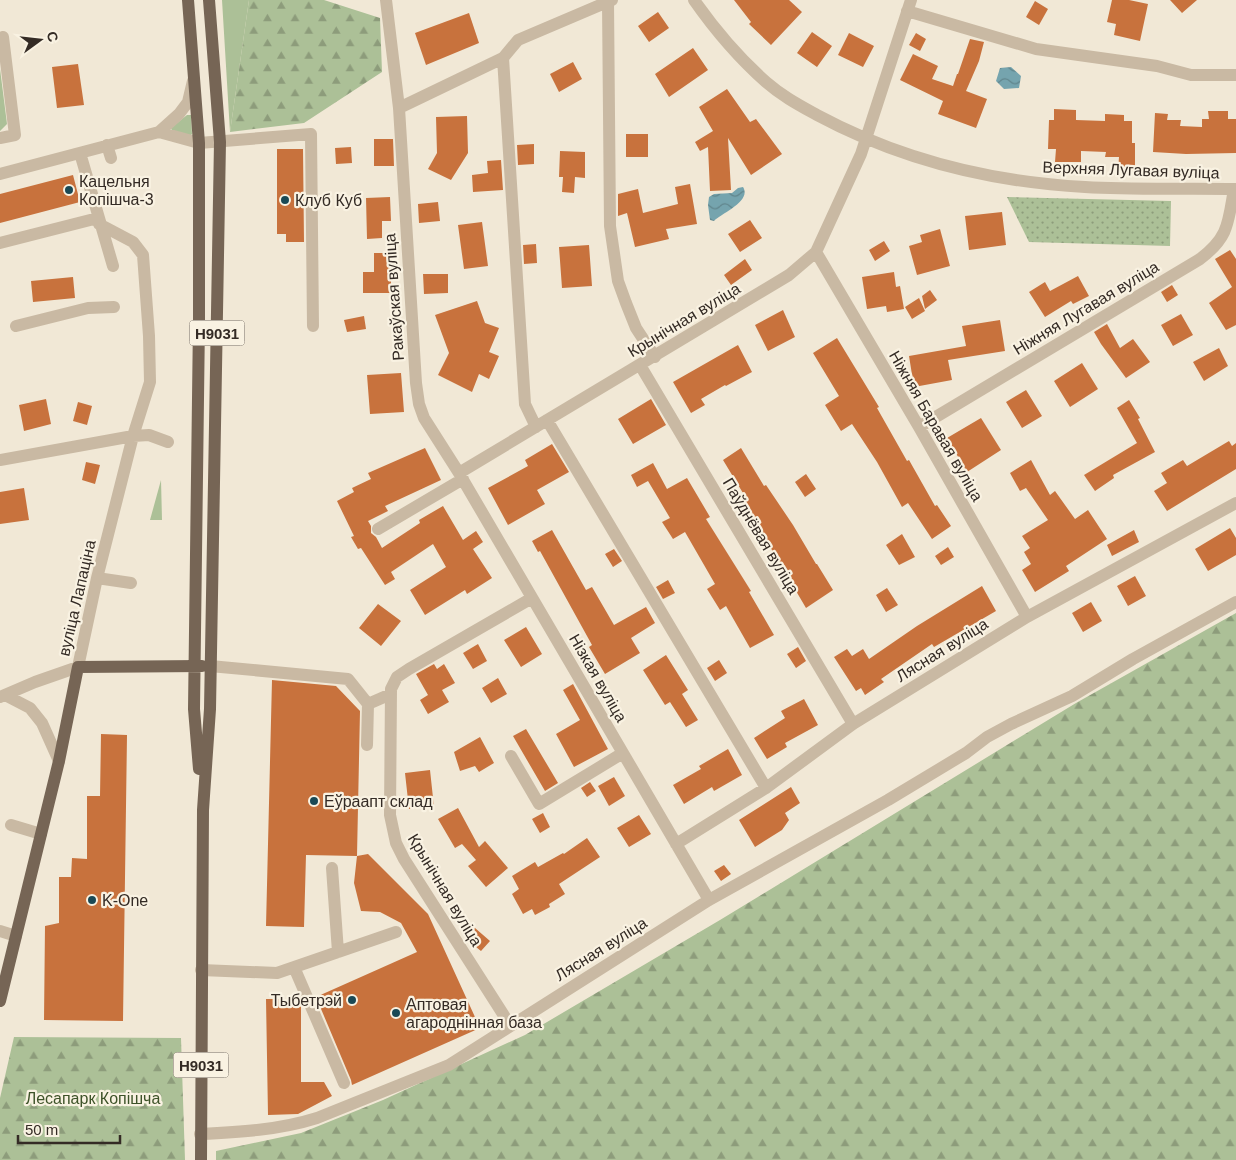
<svg xmlns="http://www.w3.org/2000/svg" width="1236" height="1160" viewBox="0 0 1236 1160" font-family="Arial,sans-serif">
<defs>
<pattern id="forest-firs" width="22" height="20" patternUnits="userSpaceOnUse" patternTransform="scale(1.25)"><rect width="22" height="20" fill="#acc097"/><path d="M5 1l3.5 6h-7zM16 11l3.5 6h-7z" fill="#8d9c7b"/></pattern>
<pattern id="park-dots" width="8" height="8" patternUnits="userSpaceOnUse" patternTransform="scale(1.25)"><rect width="8" height="8" fill="#acc097"/><path d="M2 2h.1M6 6h.1" fill="none" stroke="#8d9c7b" stroke-width="1.8" stroke-linecap="round"/></pattern>
<pattern id="water-waves" width="16" height="10" patternUnits="userSpaceOnUse" patternTransform="scale(1.25)"><rect width="16" height="10" fill="#75a4ae"/><path d="M0 5q4-4 8 0t8 0" fill="none" stroke="#61868d"/></pattern>
</defs>
<rect width="100%" height="100%" fill="#f1e8d6"/>
<!-- green -->
<path fill="#acc097" d="M222 0H249L230 132Z
M0 69 7 124 0 131Z
M187 115H191L192 134 190 136 172 131 171 128Z
M161 480 162 520H150Z"/>
<!-- forest -->
<path fill="url(#forest-firs)" d="M249 0H324L380 18 382 72 304 123 230 132Z
M1236 613V1160H216V1151L301 1133 383 1100 525 1035 720 920 1076 703Z
M14 1037 181 1038 185 1160H0V1098Z"/>
<!-- park -->
<path fill="url(#park-dots)" d="M1007 197 1171 201 1170 246 1029 242Z"/>
<!-- water -->
<path fill="url(#water-waves)" d="M1011 67 1021 76 1019 88 1004 89 996 81 1000 68Z
M743 187C752 201 722 213 714 221L710 220 708 205 709 197 714 194 732 193 738 188Z"/>
<!-- building -->
<path fill="#c8723d" d="M734 0H789L802 12 771 45 749 24 751 22Z
M1112 0H1129L1148 4 1140 41 1114 35 1116 24 1107 22Z
M1170 0H1197L1182 13Z
M1035 1 1048 9 1039 25 1026 17Z
M658 12 669 28 649 42 638 26Z
M469 13 479 43 426 65 415 33Z
M812 32 832 46 817 67 797 53Z
M849 33 874 46 863 67 838 55Z
M916 33 926 39 920 51 909 45Z
M970 39 984 42 979 61 966 91 987 99 976 128 938 114 943 101 900 80 913 54 938 66 932 79 953 86 957 74H958Z
M693 48 708 70 669 97 655 74Z
M573 62 582 79 559 92 550 74Z
M78 64 84 105 57 108 52 67Z
M727 89 750 122 756 119 782 154 751 175 728 138 731 190 710 191 708 147 700 151 695 142 713 131 699 107Z
M1054 109 1076 110V120L1105 121V114L1124 115V121H1132V143H1135V172L1118 171 1119 157H1105L1106 152 1081 151V162H1055L1056 149H1048L1049 120H1054Z
M1208 111H1228V119H1236V153L1186 154 1153 152 1155 113 1168 114 1167 120H1181L1180 126 1202 127V119H1209Z
M467 116 468 153 451 180 428 169 437 153 436 117Z
M626 134H648V157H626Z
M374 139H393L394 166H374Z
M534 144V164L518 165 517 145Z
M351 147 352 163 336 164 335 148Z
M277 149H303L304 242H286V234H277Z
M560 151 585 152V178L575 177 574 193 562 192 563 177H559Z
M501 160 503 190 473 192 472 175 488 173 487 161Z
M73 175 80 202 0 223V194Z
M690 184 697 224 666 229 669 239 635 247 627 213 618 216V194L638 189 643 213 678 204 675 187Z
M390 197 391 221H382V238L367 239 366 198Z
M438 202 440 221 419 223 418 204Z
M1002 212 1006 245 969 250 965 216Z
M750 220 762 238 740 252 728 234Z
M482 222 488 266 464 269 458 225Z
M940 229 950 266 917 275 909 246 922 242 920 235Z
M884 241 890 251 875 261 869 250Z
M536 244 537 263 524 264 523 245Z
M589 245 592 286 562 288 559 247Z
M1230 250 1236 259V325L1226 330 1209 303 1232 287 1215 259Z
M374 253H391V293H363V272H374Z
M745 259 752 270 731 285 724 275Z
M894 272 896 287 900 286 904 309 887 312 886 306 867 309 862 277Z
M423 274H448V293L424 294Z
M1078 276 1089 296 1073 304 1071 301 1045 317 1029 292 1045 282 1050 291Z
M73 277 75 298 33 302 31 281Z
M1172 285 1178 295 1167 302 1161 292Z
M930 290 937 300 925 309 922 296Z
M919 298 925 311 912 319 905 307Z
M477 301 485 323 499 328 489 352 499 356 489 379 479 374 472 392 438 375 449 353 435 315Z
M783 310 795 337 768 351 755 325Z
M1181 314 1193 335 1173 346 1161 325Z
M364 316 366 329 347 332 344 320Z
M1000 320 1005 351 948 360 952 380 914 387 909 356 966 346 962 326Z
M1107 324 1120 348 1133 339 1150 362 1126 378 1101 344 1094 332Z
M837 338 879 407 877 408 907 461 909 460 935 506 937 505 951 526 932 539 908 503 902 507 877 462 852 424 841 431 825 405 839 396 813 353Z
M738 345 752 372 726 386 725 385 701 399 705 405 691 413 673 382Z
M1219 348 1228 366 1204 381 1193 362Z
M1082 363 1098 389 1070 407 1054 381Z
M401 373 404 412 370 414 367 375Z
M1026 390 1042 416 1022 428 1006 402Z
M46 399 51 424 24 431 19 405Z
M651 399 666 425 633 444 618 419Z
M1129 400 1140 418 1138 419 1155 452 1113 475 1114 478 1095 491 1084 475 1137 443 1117 408Z
M78 402 92 406 87 425 73 421Z
M981 418 1001 450 967 472 947 438Z
M1229 441 1232 446 1236 443V469L1167 511 1154 491 1167 483 1161 473 1183 460 1187 466Z
M552 444 569 472 537 490 545 504 508 525 488 488 528 466 525 460Z
M425 448 441 480 385 506 388 511 368 521 371 526V533L376 537 382 548 420 523 419 520 443 506 463 540 476 531 483 542 473 549 492 578 467 594 465 590 425 615 410 590 446 567 433 544 391 572 395 579 385 585 361 548 358 549 351 537 354 536 337 501 354 492 352 488 371 479 368 473Z
M741 448 764 486 766 485 793 525 816 564H817L833 590 806 608 762 533 741 501 746 498 723 460Z
M1031 460 1050 495 1055 491 1075 519 1088 510 1107 539 1066 566 1069 571 1035 592 1022 570 1031 564 1024 552 1030 548 1022 536 1048 520 1026 488 1020 491 1010 473Z
M86 462 100 465 95 484 82 480Z
M653 463 667 489 687 478 710 517 706 519 751 591 749 592 774 635 750 648 726 606 720 610 707 589 715 584 685 532 673 539 662 522 670 518 648 481 637 487 631 475Z
M806 474 816 489 805 497 795 482Z
M24 488 29 520 0 524V492Z
M1230 528 1236 538V555L1208 571 1195 549Z
M552 530 586 590 592 587 614 625 646 607 655 623 631 638 640 653 605 674 589 647 592 645 540 551 538 552 532 541Z
M1134 530 1139 542 1112 556 1107 545Z
M902 534 915 557 899 565 886 545Z
M948 547 954 557 941 565 935 556Z
M614 549 622 561 613 567 605 554Z
M1135 576 1146 596 1128 606 1117 586Z
M668 580 675 593 663 599 656 587Z
M982 586 996 611 934 647 932 644 881 679 884 682 865 695 861 688 856 691 834 657 847 649 852 656 863 649 869 659 917 626Z
M887 588 898 605 886 612 876 595Z
M1091 602 1102 621 1083 632 1072 613Z
M378 604 401 621 381 646 359 628Z
M526 627 542 654 521 667 504 640Z
M478 644 487 661 473 669 463 653Z
M798 647 806 661 796 668 787 654Z
M666 655 688 690 682 694 698 720 686 727 670 702 665 705 643 670Z
M719 660 727 673 715 681 707 668Z
M434 664 437 669 444 664 455 683 442 690 449 702 428 714 420 700 428 695 416 674Z
M498 678 507 694 491 703 482 688Z
M272 680 336 686 360 711 357 856 306 855 304 927 266 926Z
M573 684 608 749 574 767 556 734 580 720 563 690Z
M804 699 818 725 785 743 787 747 767 759 754 738 785 718 781 711Z
M526 729 558 783 545 791 513 736Z
M101 734 127 735 123 1021 44 1020 45 926 59 923V877H71L72 858 87 859V796H100Z
M480 737 494 763 479 772 475 766 460 771 454 752Z
M728 749 742 775 714 791 712 787 684 804 673 785 701 769 699 766Z
M430 770 434 807 409 809 405 773Z
M614 777 625 796 609 806 598 786Z
M590 782 596 791 587 797 581 788Z
M791 787 800 803 785 813 789 820 782 830 755 847 739 820Z
M458 808 479 847 485 841 508 868 486 887 468 866 476 860 462 844 455 848 438 819Z
M543 813 550 827 540 833 532 819Z
M639 815 651 834 629 847 617 828Z
M587 838 600 857 559 884 565 894 549 904 550 907 535 915 532 909 523 914 512 894 519 889 512 876 535 862 538 867 563 853 564 854Z
M368 854 428 914 480 1028 352 1085 351 1080 316 997 417 952 401 923 380 912 361 911 354 883 357 856Z
M724 865 731 874 721 881 714 871Z
M475 928 490 941 481 951 466 939Z
M266 999H293L296 1006 301 1003V1082H324L332 1096 298 1114 268 1115Z"/>
<g fill="none" stroke-linecap="round" stroke-linejoin="round">
<!-- minor -->
<path stroke="#c9b9a3" stroke-width="12" d="M386 0 399 108 416 383 419 404 424 418 459 473 709 900
M694 0C715 30 739 58 766 82 782 96 799 105 817 115 899 159 992 182 1085 187 1135 190 1186 188 1236 189
M608 2 610 226 618 281 626 303 636 328 655 357
M907 11 1036 49 1157 66 1191 75H1236
M503 58 525 404 536 427
M399 108 503 58 518 40 612 0
M159 132 199 143 311 134 313 326
M0 138 15 135 3 37
M107 145 111 158
M80 153 113 266
M0 174 159 132 179 114 188 102 193 81
M0 243 98 218
M816 252 919 427 1027 617
M16 326 88 308 114 307
M640 365 853 724
M547 420 766 788
M919 427 1200 259C1229 237 1228 223 1234 189
M0 460 133 436 149 435 168 442
M459 473 789 275 816 252 861 154 911 0
M378 529 463 479
M97 578 131 583
M210 666 348 679 368 704 367 745
M5 695 30 708 42 723 59 761
M0 697 35 682 78 667 97 578 133 436 150 382 149 336 143 255 133 242 99 224
M368 704 391 694
M511 756 539 804 623 753
M11 825 41 834
M676 844 766 788 853 724 1027 617 1236 503
M332 868 338 952
M0 931 16 936
M294 967 344 1083
M201 970 277 973 396 932
M510 1025 404 859 396 843 390 815 391 689 397 677 409 669 532 598
M200 1134C240 1132 279 1130 317 1118L449 1065 709 900 888 800 966 753 987 737 1011 724 1072 696 1133 659 1236 602"/>
<!-- major -->
<path stroke="#766555" stroke-width="12" d="M188 0 199 143V321L194 709 199 769
M0 1001 59 761 78 667 202 666
M201 1160 203 810 210 709 220 142 209 0"/>
</g>
<!-- markers -->
<g fill="#1a4955" stroke="#f9f2e2" stroke-width="2">
<circle cx="69" cy="190" r="5"/>
<circle cx="285" cy="200" r="5"/>
<circle cx="314" cy="801" r="5"/>
<circle cx="92" cy="900" r="5"/>
<circle cx="352" cy="1000" r="5"/>
<circle cx="396" cy="1013" r="5"/>
</g>
<g text-anchor="middle" dominant-baseline="central" stroke-width="4.5" stroke-linejoin="round" paint-order="stroke">
<!-- shield labels -->
<g fill="#f9f2e2" stroke="#6f675e" stroke-width="1">
<rect x="189.5" y="320.5" width="55" height="25" rx="4"/>
<rect x="173.5" y="1052.5" width="55" height="25" rx="4"/>
</g>
<g font-size="15" font-weight="bold" fill="#342b25">
<text x="217" y="333">Н9031</text>
<text x="201" y="1065">Н9031</text>
</g>
<!-- street labels -->
<g font-size="16" fill="#342b25" stroke="#f9f2e2">
<text transform="translate(1131 170) rotate(2)">Верхняя Лугавая вуліца</text>
<text transform="translate(394 297) rotate(-94)">Ракаўская вуліца</text>
<text transform="translate(1086 308) rotate(-31)">Ніжняя Лугавая вуліца</text>
<text transform="translate(684 320) rotate(-31)">Крынічная вуліца</text>
<text transform="translate(936 426) rotate(60)">Ніжняя Баравая вуліца</text>
<text transform="translate(761 536) rotate(59)">Паўднёвая вуліца</text>
<text transform="translate(77 598) rotate(-77)">вуліца Лапаціна</text>
<text transform="translate(942 650) rotate(-32)">Лясная вуліца</text>
<text transform="translate(598 678) rotate(60)">Нізкая вуліца</text>
<text transform="translate(445 890) rotate(59)">Крынічная вуліца</text>
<text transform="translate(601 949) rotate(-32)">Лясная вуліца</text>
</g>
<!-- poi labels -->
<g font-size="16" fill="#342b25" stroke="#f9f2e2" text-anchor="start">
<text x="79" y="181">Кацельня<tspan x="79" dy="18">Копішча-3</tspan></text>
<text x="295" y="200">Клуб Куб</text>
<text x="324" y="801">Еўраапт склад</text>
<text x="102" y="900">K-One</text>
<text x="342" y="1000" text-anchor="end">Тыбетрэй</text>
<text x="406" y="1004">Аптовая<tspan x="406" dy="18">агароднінная база</tspan></text>
</g>
<!-- park labels -->
<g font-size="16" fill="#3d5228" stroke="#f9f2e2">
<text x="93" y="1098">Лесапарк Копішча</text>
</g>
</g>
<!-- north arrow -->
<g transform="translate(40 40) rotate(75)" stroke="#f9f2e2" stroke-width="4" paint-order="stroke">
<path d="M0-4L9 19L0 12L-9 19Z" fill="#342b25"/>
<text y="-8" font-size="14" font-weight="bold" text-anchor="middle" fill="#342b25">С</text>
</g>
<!-- scale -->
<path d="M18 1135v8h102v-8" fill="none" stroke="#342b25" stroke-width="2.5"/>
<text x="25" y="1135" font-size="15" fill="#342b25" stroke="#f9f2e2" stroke-width="4" paint-order="stroke">50 m</text>
</svg>
